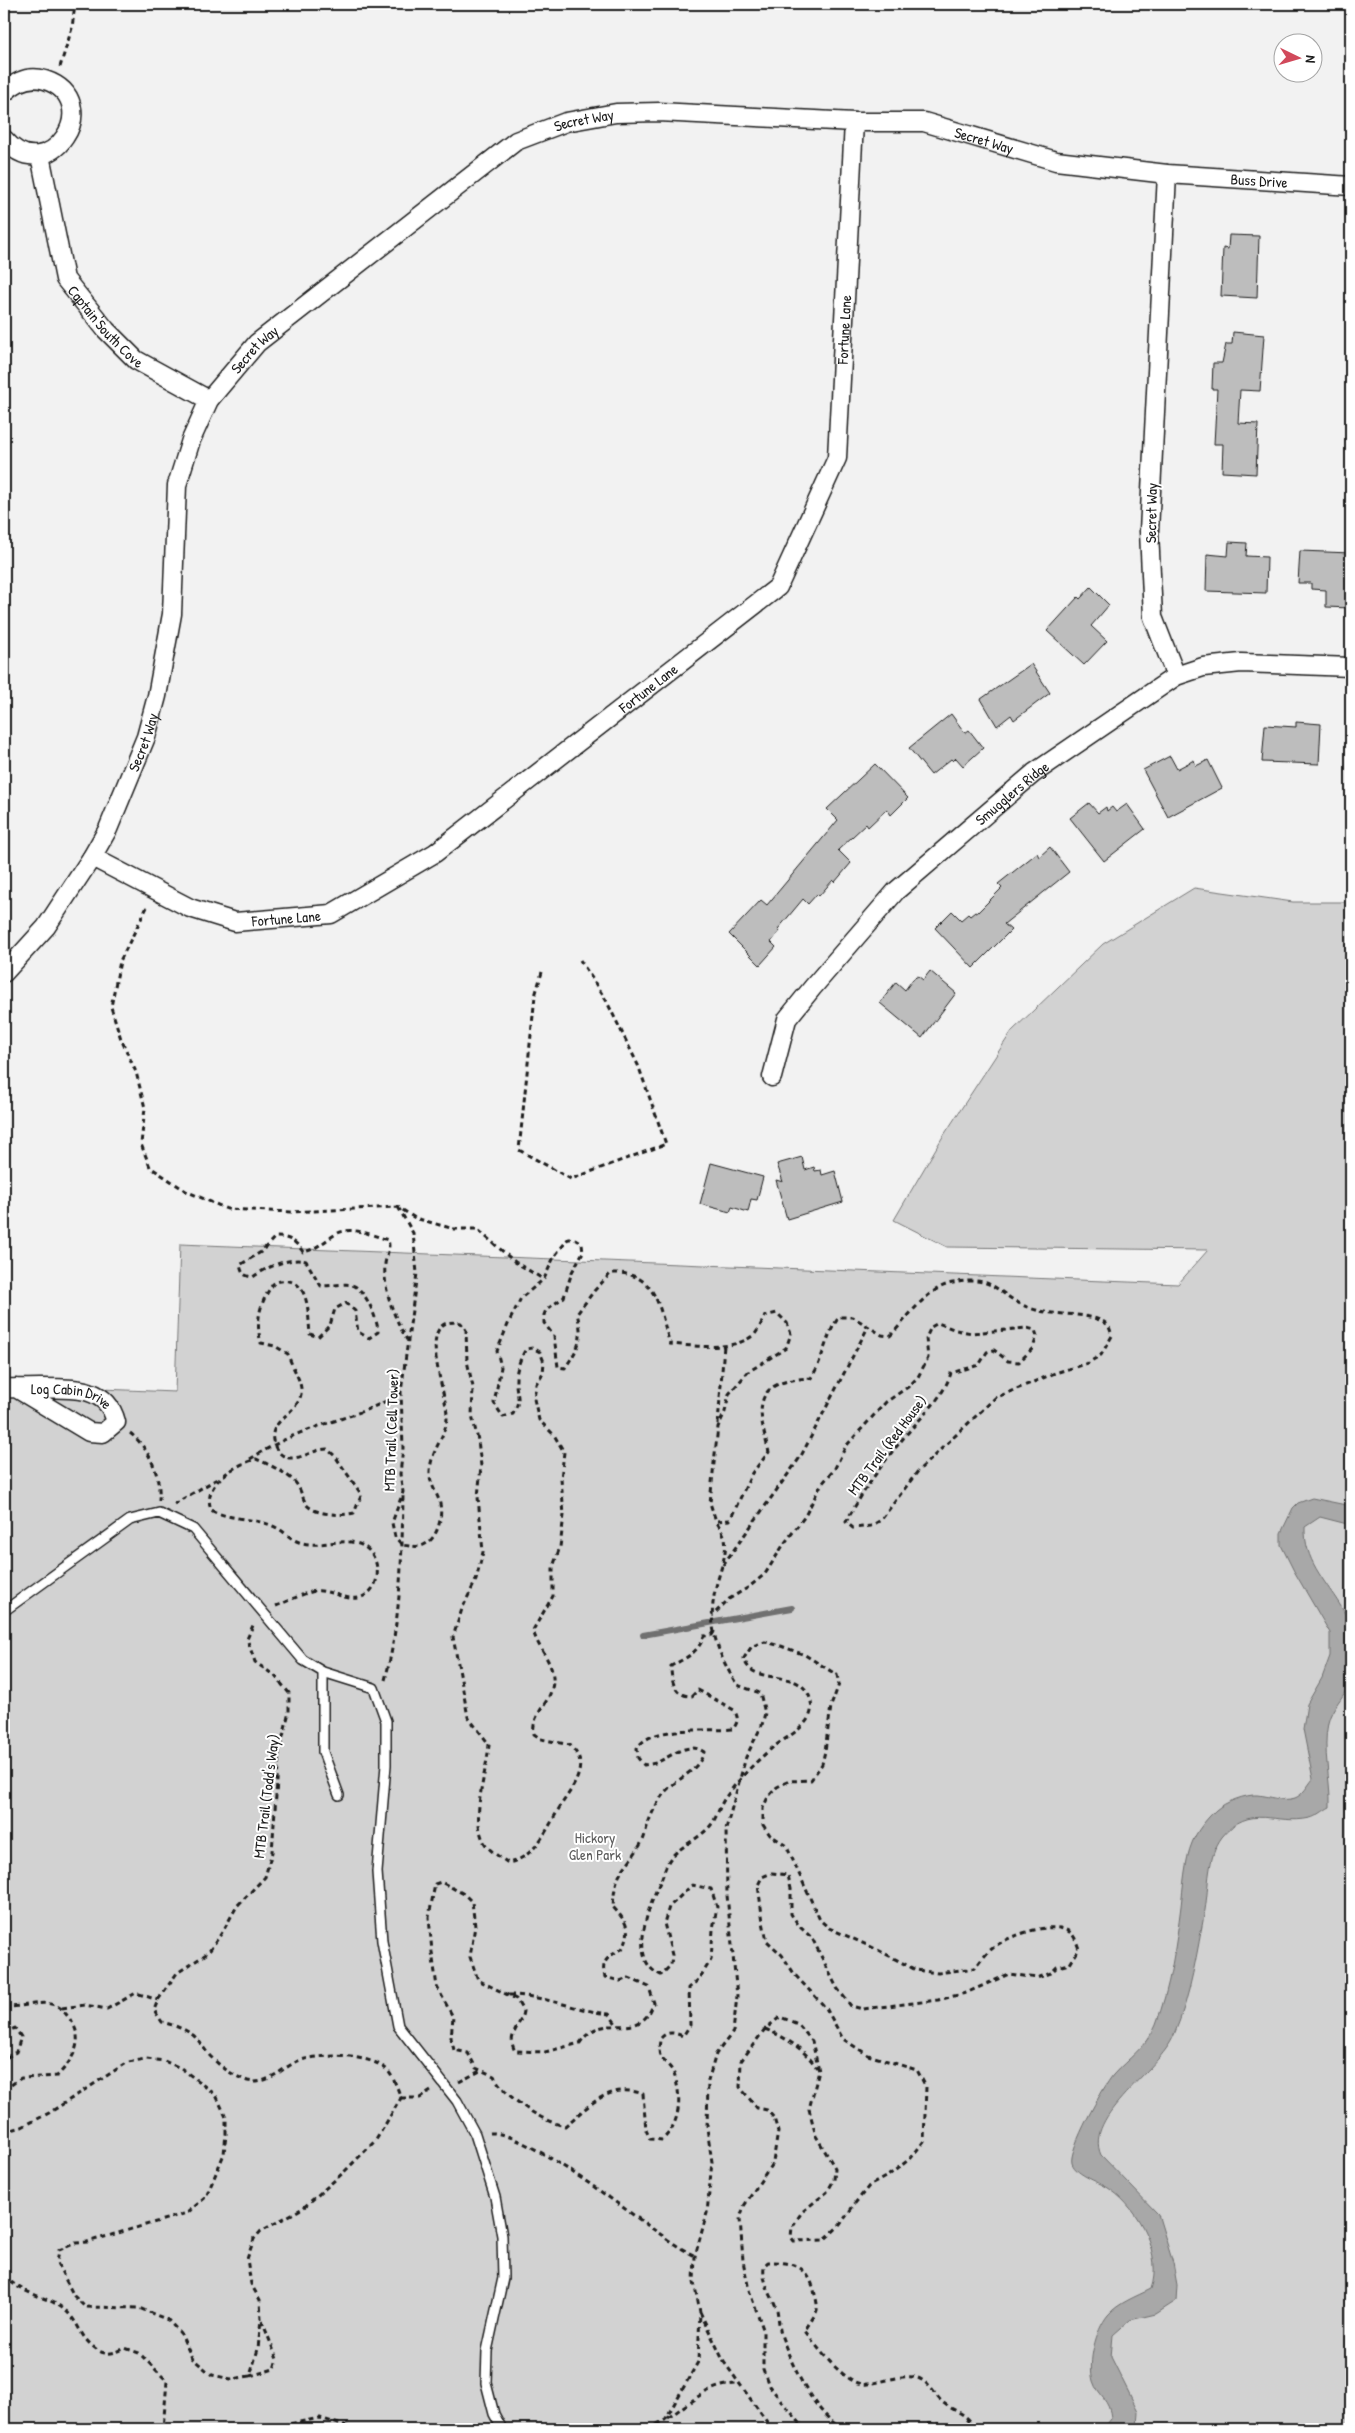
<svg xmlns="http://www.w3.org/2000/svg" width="1355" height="2433" viewBox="0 0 1355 2433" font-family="'Patrick Hand',sans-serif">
<rect width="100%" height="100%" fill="#f2f2f2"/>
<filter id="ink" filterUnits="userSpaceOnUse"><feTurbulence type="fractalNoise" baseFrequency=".02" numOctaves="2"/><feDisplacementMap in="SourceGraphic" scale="10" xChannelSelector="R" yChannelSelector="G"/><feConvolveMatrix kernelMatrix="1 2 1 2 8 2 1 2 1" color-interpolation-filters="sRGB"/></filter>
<g filter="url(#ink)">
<!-- green -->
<path fill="#d2d2d2" stroke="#777" d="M1194 888 1293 902H1346L1351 904V2429H4V1385L175 1392 180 1244 1178 1284 1208 1250 947 1247 894 1220 942 1138 1012 1031 1103 944Z"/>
<!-- water -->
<path fill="#a8a8a8" stroke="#707070" d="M1312 1498 1351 1506V1525L1320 1517 1305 1527C1304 1560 1324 1579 1340 1605 1344 1612 1350 1621 1351 1629 1353 1641 1354 1673 1350 1683 1344 1697 1331 1708 1328 1723 1322 1751 1331 1779 1330 1807 1324 1810 1316 1817 1310 1818 1276 1826 1250 1802 1222 1837 1207 1857 1209 1886 1205 1910 1197 1952 1191 1995 1174 2035 1160 2071 1083 2115 1101 2155L1158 2214 1173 2263 1177 2285 1176 2301 1156 2314 1130 2320 1113 2335 1111 2357 1138 2411 1137 2429H1103L1111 2419C1110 2399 1098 2397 1093 2381 1088 2362 1095 2331 1108 2315 1118 2303 1137 2296 1151 2289 1163 2256 1139 2209 1111 2190 1101 2182 1076 2176 1072 2163 1068 2150 1103 2087 1113 2075 1128 2058 1147 2047 1156 2024 1170 1988 1176 1945 1181 1906 1183 1889 1185 1859 1192 1843 1196 1832 1207 1818 1216 1810 1225 1802 1246 1794 1258 1795 1269 1796 1284 1802 1295 1798 1303 1795 1308 1785 1313 1779L1303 1729 1307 1704 1322 1678 1330 1656V1633L1294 1571 1281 1545V1533L1293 1508 1298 1503Z"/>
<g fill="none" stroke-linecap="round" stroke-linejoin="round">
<!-- stream -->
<path stroke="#707070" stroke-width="6" d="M643 1635 792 1608"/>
</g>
<!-- building -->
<path fill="#bdbdbd" stroke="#1c1c1c" d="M1229 235 1259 236 1257 298 1221 296 1223 248 1228 249Z
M1233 332 1264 335 1260 391 1240 390 1238 423 1258 424 1256 474 1222 472 1223 444H1214L1217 389H1212L1213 363H1222L1226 344H1232Z
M1229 542 1247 543 1246 556 1267 557 1266 593 1206 591 1207 554 1228 556Z
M1300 551 1351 553 1350 608 1326 607V590L1311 589V583H1298Z
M1091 587 1109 605 1091 626 1107 641 1084 665 1047 631 1078 597 1080 599Z
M1031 664 1050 693 1014 720 1011 715 997 726 981 699Z
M951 714 965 733 969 730 983 748 963 766 956 758 953 761 951 759 931 775 909 748Z
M1296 722 1321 724 1319 764 1262 762 1265 725 1296 727Z
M1170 756 1177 769 1194 760 1196 766 1208 760 1222 788 1168 817 1143 770Z
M875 764 908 798 891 815 887 809 868 827 866 824 838 850 851 863 835 882 833 880 819 896 817 894 808 904 803 899 778 929 780 931 771 942 776 947 760 965 729 934 761 900 767 905 838 820 827 809Z
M1089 803 1098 813 1106 807 1107 811 1112 807 1116 812 1127 804 1145 829 1104 861 1070 818Z
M1050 847 1069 872 1004 924 1011 930 973 968 935 928 952 911 961 920 968 914 970 916 975 912 977 913 1002 888 998 884 1037 853 1039 857Z
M930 971 956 993 922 1038 880 1003 896 982 905 990 913 979 918 976 923 980Z
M802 1157 805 1170 814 1167 815 1171 821 1170 822 1175 835 1171 843 1202 787 1219 776 1180 783 1182 777 1164Z
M711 1163 763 1177 757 1200 751 1199 748 1212 732 1207 730 1212 700 1204Z"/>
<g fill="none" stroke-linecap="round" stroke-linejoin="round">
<!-- lane casing -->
<g stroke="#1c1c1c" stroke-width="12">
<path id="lane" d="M4 1611 130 1520 159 1513 193 1529 303 1660 323 1672V1752L339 1795
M323 1672 374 1688 386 1721V1765L377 1872 382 1941 398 2026 457 2101 475 2134 495 2197 502 2236 503 2278 487 2351 486 2383 494 2414 502 2429"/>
</g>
<!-- street casing -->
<g stroke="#1c1c1c" stroke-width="21">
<g id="street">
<path d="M4 93C15 82 29 75 45 80 108 101 48 192 4 139"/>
<path id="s1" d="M40 155 65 279 106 330 136 360 209 400"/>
<path d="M1167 174 1149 531 1153 617 1176 676"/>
<path id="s2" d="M92 857 190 908 235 922 331 914 435 853 778 587 837 458 854 122"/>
<path id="s3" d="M4 973 46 927 92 857 108 829 146 737 157 696 172 614 177 485 191 440 209 400 257 343 516 141 566 122 616 113 659 112 854 122H924L1056 161 1167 174 1351 186"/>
<path id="s4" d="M772 1077 787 1019 813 987 896 891 1034 773 1176 676 1203 667 1241 663 1351 667"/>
<path id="s5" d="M4 1388C22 1389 75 1386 89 1392 104 1397 112 1406 116 1422L103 1433 89 1432 16 1388"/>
</g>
</g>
<!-- path -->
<path stroke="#1c1c1c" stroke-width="3" stroke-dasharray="5 4" stroke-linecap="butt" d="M60 67 72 28 75 4
M147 907 120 961 111 1007 121 1039 136 1072 145 1108 141 1144 150 1167 186 1191 227 1209 291 1212 398 1207 415 1218 454 1229H477L515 1262 543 1279
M542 972 535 996 519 1150 571 1179 666 1144 638 1065 606 1000 580 960
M398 1207 413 1233 417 1273 401 1392 403 1448 400 1474 403 1492 392 1523 395 1537 402 1545C408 1546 416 1547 421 1546 438 1541 444 1515 439 1500 436 1492 430 1483 430 1475 429 1451 447 1436 447 1417 448 1394 412 1313 461 1323L466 1330 467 1361 473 1387 472 1416 478 1440 481 1466 478 1497 483 1552 476 1580 462 1609 453 1637 468 1717 489 1744C487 1773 470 1815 484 1842 488 1850 500 1857 508 1863 537 1857 547 1828 561 1805 570 1791 583 1776 579 1758 578 1754 573 1749 570 1745L541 1739 534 1734C531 1715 548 1705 552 1688 558 1665 538 1651 533 1630L553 1596V1567L560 1547 564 1515 561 1479 564 1452 554 1435 539 1420 534 1399 536 1384 543 1373 544 1362 540 1352 533 1348 526 1349C521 1357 516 1369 516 1379 515 1396 523 1395 513 1414L503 1417 494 1403 501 1367 497 1351 509 1322 521 1298 544 1279 554 1257 568 1239H575L582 1243 583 1252 572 1272 564 1297 546 1310 544 1315V1323L554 1336 558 1367 565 1368C579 1347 584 1339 577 1314L594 1291 611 1273C658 1271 659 1309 670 1344 695 1346 734 1352 755 1334 759 1329 762 1322 765 1316L777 1313 787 1323 791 1334 786 1348 748 1372 729 1394 725 1412 718 1427 714 1463 710 1503 716 1521 730 1520 752 1473 769 1452C756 1405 753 1381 811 1378 824 1359 825 1336 839 1317H853L882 1335 890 1336C909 1317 926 1288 953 1283 998 1274 996 1296 1030 1308 1053 1317 1080 1311 1102 1321 1109 1324 1110 1329 1112 1336L1101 1355 1088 1363 1055 1373 995 1398 918 1471 881 1520 871 1526 853 1528 846 1522C862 1493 880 1466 901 1441 918 1419 942 1401 951 1373L979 1365 987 1352 994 1350 1008 1361 1019 1362 1033 1348 1037 1336 1035 1330 1027 1328 972 1333 956 1330 938 1323 931 1327 926 1338 928 1358 918 1377 908 1387 886 1402 846 1446 834 1470 821 1485 805 1516 784 1544 765 1574 749 1587 729 1599 712 1616
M718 1424 724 1345
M130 1433C149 1448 161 1475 159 1500
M250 1459C268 1448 287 1437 308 1430 340 1418 373 1411 401 1392
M174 1504 217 1479
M723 1565 801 1456 868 1327
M276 1606C288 1601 303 1593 316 1591 332 1589 352 1606 367 1594 384 1582 379 1551 359 1544 340 1537 319 1549 299 1542 290 1539 285 1532 277 1528 257 1517 231 1521 211 1510 202 1484 233 1466 256 1459 268 1464 283 1471 293 1480 301 1488 301 1495 306 1504 314 1515 342 1516 354 1513L361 1496 359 1491 335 1456 327 1449C314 1449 303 1459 289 1458 284 1457 280 1454 277 1450 260 1422 298 1415 301 1394 303 1382 291 1366 288 1354L275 1346 261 1343C255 1321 260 1302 273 1284 278 1281 283 1280 289 1281 310 1285 308 1317 310 1334L318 1337 330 1325 335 1309 346 1303 355 1311 358 1332 369 1338 378 1332C378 1320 365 1288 352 1285 347 1283 329 1286 321 1286L306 1261C288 1257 267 1267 253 1277 244 1276 242 1274 240 1265L261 1252 275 1237C289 1237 295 1240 303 1252 318 1249 325 1240 338 1233 352 1226 375 1236 388 1240 391 1249 386 1255 385 1264 383 1290 394 1317 407 1340
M714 1632 712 1635 704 1636C698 1653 686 1658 671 1666 671 1680 674 1697 692 1696L698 1690 734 1710C739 1718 738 1722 733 1729 706 1732 653 1724 637 1748L638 1758 644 1765C649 1764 655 1764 660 1761 673 1755 689 1741 704 1752 699 1771 676 1779 664 1793 658 1801 651 1814 648 1824 646 1829 645 1837 642 1842 625 1872 615 1868 613 1907 626 1921 633 1931 622 1949 609 1956 600 1961 605 1977L620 1981 629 1978 649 1987 654 2003C652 2007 650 2013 646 2017 628 2037 601 2012 580 2043L545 2052 515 2051C506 2035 521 2027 523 2011L516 1999 478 1980 470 1957 475 1926 472 1902 464 1894 441 1882 435 1884 429 1917 432 1952 437 1987 453 2017 451 2038 454 2050 468 2053 476 2068 494 2076C505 2097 542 2122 565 2126 589 2106 609 2082 643 2094L646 2130 650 2139 662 2140C681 2123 682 2097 674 2074 671 2066 663 2062 660 2055 658 2051 660 2043 660 2039 667 2031 673 2032 683 2036L690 2025 689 1988 699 1979 711 1960 713 1929 717 1907 711 1889 692 1885 669 1907 664 1923 672 1955 671 1965 661 1975C626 1961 650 1903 661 1880 664 1873 666 1864 670 1859 677 1848 701 1838 711 1825 717 1817 719 1807 725 1798 738 1780 754 1763 771 1749 785 1737 816 1725 811 1702 803 1664 751 1689 744 1658L752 1646 765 1642 781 1646 805 1655 837 1675 839 1684 831 1706 825 1751 822 1764 811 1780 789 1781 777 1787 768 1797 763 1808V1825L770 1835 786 1845 820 1920 829 1928 876 1949 916 1970 938 1973 975 1968C980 1962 986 1953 993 1948 1007 1936 1049 1922 1066 1930 1074 1933 1076 1941 1079 1949L1070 1964 1057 1967 1051 1973 1037 1978 1009 1974 966 1993 938 2000 863 2009 851 2006 837 1988 812 1938 800 1927 791 1914V1889L788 1875 772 1873 762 1877 758 1885 763 1922 767 1941 782 1955 795 1975 826 2008 843 2039 868 2055 917 2070 926 2087 924 2141 911 2158 889 2175 869 2186 856 2202 840 2225 824 2240 794 2241 791 2237 792 2227 802 2212 827 2192 834 2180 835 2168 816 2136 809 2109 819 2071 812 2041 798 2024 780 2017 765 2029 741 2061 740 2087 757 2108 767 2110 774 2118 778 2132 773 2162 744 2206 740 2218 743 2261 749 2290 763 2329V2369L769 2386 805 2429
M385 1680C401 1620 402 1557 403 1495
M509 1995C543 1995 575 2010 609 2014L617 2025
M4 2006C19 2009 36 2001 51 2004 60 2006 64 2011 69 2018 86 2039 74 2059 57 2076L21 2078 4 2090
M62 2008 85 2005 107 2009 136 1993 158 2000
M765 2029C787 2038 804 2049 817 2068
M4 2033 15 2028 21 2037 16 2052 4 2059
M459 2082 482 2070
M401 2098H420L431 2091
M4 2132 22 2127 49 2113 128 2062 146 2059 164 2061 181 2068 216 2095 226 2117V2134L224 2154 206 2197 187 2213 87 2242 76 2243 59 2250 57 2263 74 2296 85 2307 139 2308 168 2320 181 2334 192 2358 212 2375 231 2379 250 2376 258 2349 261 2319 260 2300 251 2284 247 2259 254 2239 261 2231 303 2208 343 2173 376 2140 401 2098C398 2090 394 2078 388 2071 373 2053 315 2053 296 2062 281 2069 266 2086 248 2081 233 2076 221 2067 210 2056 204 2049 200 2041 193 2035 183 2028 173 2025 162 2022L154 2010 158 2000 177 1973 208 1953 223 1931 237 1906 265 1877 272 1852 279 1753 289 1712V1693L275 1676 255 1662 247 1639 254 1623
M490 2133C524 2130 630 2214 663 2236 673 2244 684 2250 695 2256
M4 2275C24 2298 53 2295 70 2315 81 2328 81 2339 99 2351 108 2356 117 2352 125 2348L139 2353 167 2381 163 2429
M700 2312 724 2362 772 2429
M250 2376 274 2369 277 2359 262 2321
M668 2418C692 2401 709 2384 739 2384
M274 2429 278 2426 320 2418 354 2429
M648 2429 665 2420 698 2362 700 2312 694 2282 695 2256 707 2213 712 2162 707 2128 708 2081 716 2054 733 2032 737 1996 727 1895 726 1829 746 1757 762 1725 765 1713 760 1693 737 1685C718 1654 707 1628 715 1591 718 1575 728 1555 725 1538 723 1532 719 1526 716 1521
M843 2429C815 2414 794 2370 783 2340 779 2331 779 2320 777 2310 772 2294 762 2284 764 2266L768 2262C792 2262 807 2265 814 2290 815 2296 818 2303 817 2310 815 2317 808 2324 805 2331 817 2347 846 2387 868 2384 883 2382 900 2375 914 2377 929 2379 936 2399 945 2404 954 2411 962 2412 970 2421L968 2429
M921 2429 929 2424H940L947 2429"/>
<!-- lane -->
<use href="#lane" stroke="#fff" stroke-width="9"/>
<!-- street -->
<use href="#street" stroke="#fff" stroke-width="18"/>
</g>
</g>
<g text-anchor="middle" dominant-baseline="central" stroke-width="4" stroke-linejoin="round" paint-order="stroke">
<!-- street labels -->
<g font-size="15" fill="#1c1c1c" stroke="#fff">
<text stroke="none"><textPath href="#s3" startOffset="1098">Secret Way</textPath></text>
<text stroke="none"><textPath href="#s3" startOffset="1502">Secret Way</textPath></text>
<text stroke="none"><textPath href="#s3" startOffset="1781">Buss Drive</textPath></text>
<text stroke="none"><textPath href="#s1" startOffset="189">Captain'South Cove</textPath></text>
<text stroke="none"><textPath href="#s2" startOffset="1079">Fortune Lane</textPath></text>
<text stroke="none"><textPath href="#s3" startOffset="692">Secret Way</textPath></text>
<text transform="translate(1151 513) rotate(-89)">Secret Way</text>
<text stroke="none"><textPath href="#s2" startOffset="644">Fortune Lane</textPath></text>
<text stroke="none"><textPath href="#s3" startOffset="272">Secret Way</textPath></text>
<text stroke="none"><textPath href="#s4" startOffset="380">Smugglers Ridge</textPath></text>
<text stroke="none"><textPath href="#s2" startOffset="209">Fortune Lane</textPath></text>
<text stroke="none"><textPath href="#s5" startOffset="69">Log Cabin Drive</textPath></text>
<text transform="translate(391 1430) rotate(-88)">MTB Trail (Cell Tower)</text>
<text transform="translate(887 1445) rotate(-53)">MTB Trail (Red House)</text>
<text transform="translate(266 1796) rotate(-83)">MTB Trail (Todd's Way)</text>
</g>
<!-- park labels -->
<g font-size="15" fill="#5c5c5c" stroke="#fff">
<text x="595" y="1837">Hickory<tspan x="595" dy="17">Glen Park</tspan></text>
</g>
</g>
<!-- margin -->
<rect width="1355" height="2433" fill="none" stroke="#fff" stroke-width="20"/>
<rect x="10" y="10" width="1335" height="2413" fill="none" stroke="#1c1c1c" stroke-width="2" filter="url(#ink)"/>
<!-- north arrow -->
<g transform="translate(1298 58) rotate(95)"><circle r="24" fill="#ffffff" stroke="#a4a4a4"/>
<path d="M0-4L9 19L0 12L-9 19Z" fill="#d1495b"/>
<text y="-8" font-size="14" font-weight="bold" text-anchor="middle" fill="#1c1c1c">N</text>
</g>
</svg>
